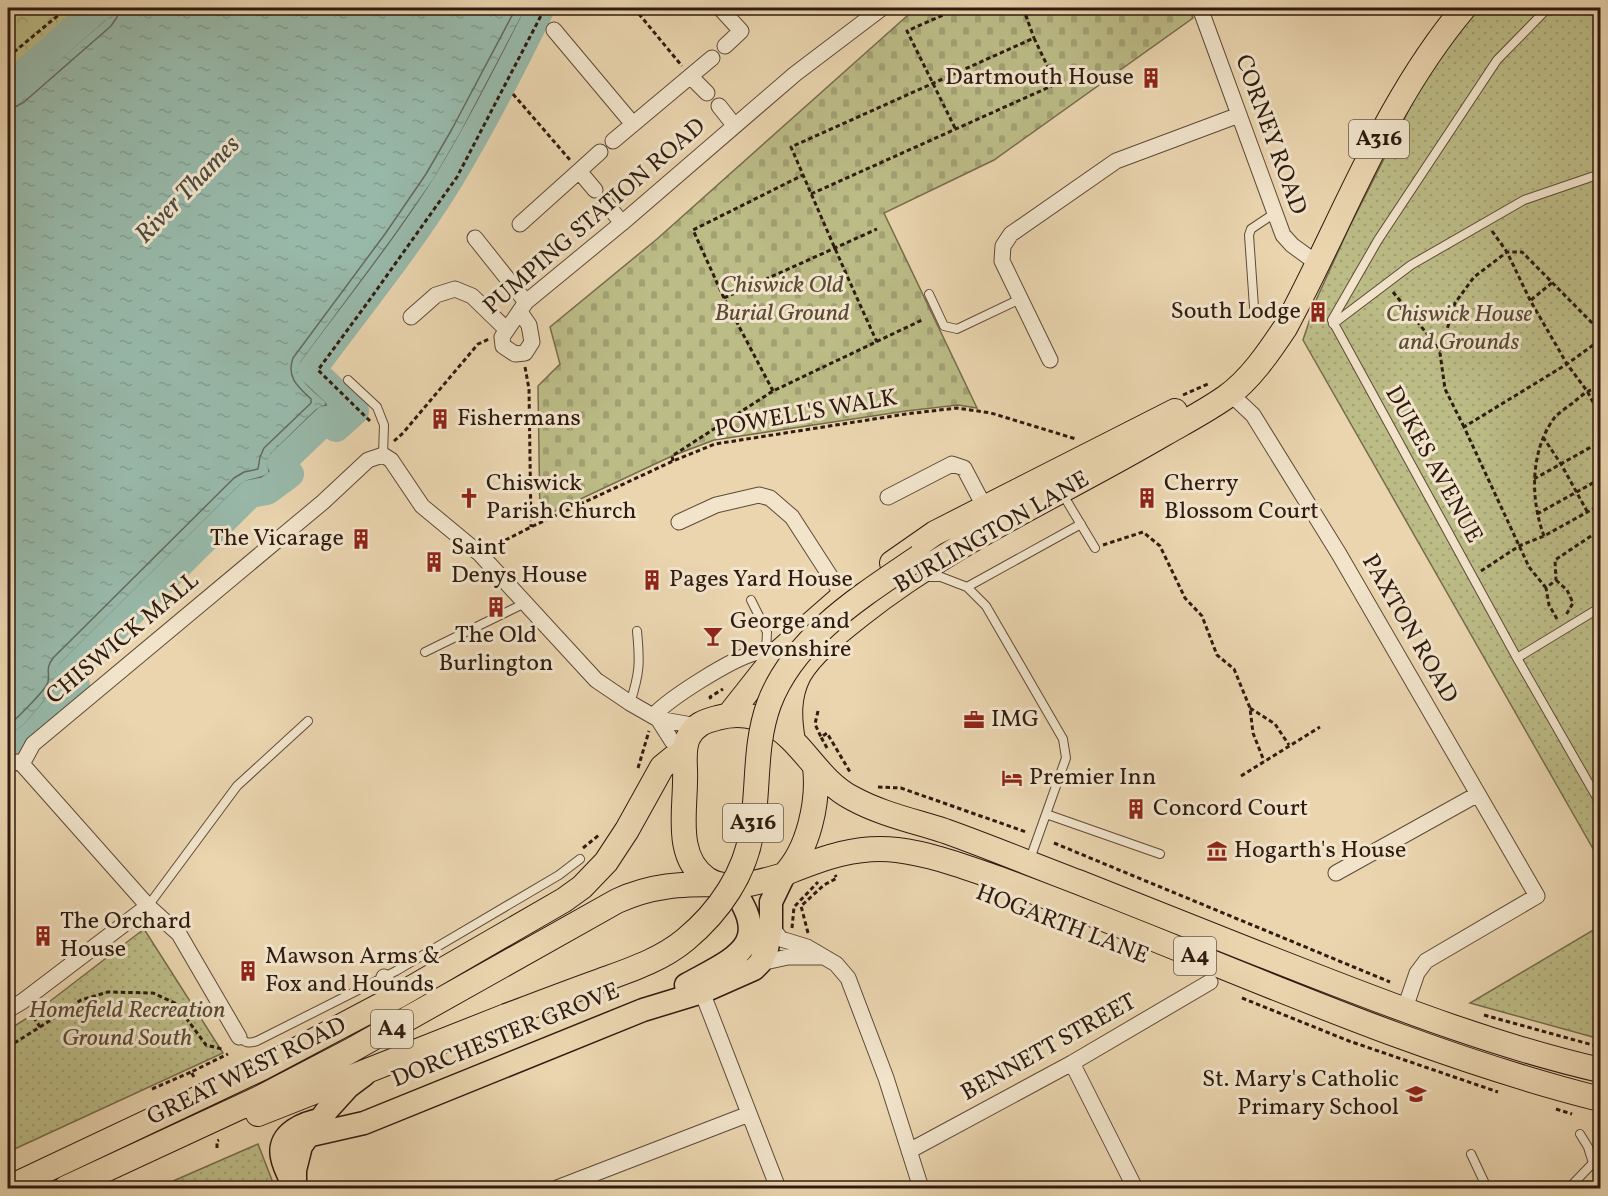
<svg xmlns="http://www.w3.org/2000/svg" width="1608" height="1196" viewBox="0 0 1608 1196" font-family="Vollkorn,serif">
<defs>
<pattern id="forest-crowns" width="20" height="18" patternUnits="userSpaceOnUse" patternTransform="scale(1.5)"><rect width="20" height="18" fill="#bcbc87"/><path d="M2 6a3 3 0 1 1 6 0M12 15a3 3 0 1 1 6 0" fill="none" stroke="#a2a174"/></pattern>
<pattern id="cemetery-stones" width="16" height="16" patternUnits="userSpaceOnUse" patternTransform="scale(1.5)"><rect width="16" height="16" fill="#bcbc87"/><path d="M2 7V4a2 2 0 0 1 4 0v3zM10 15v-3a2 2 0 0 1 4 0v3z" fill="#a2a174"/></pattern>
<pattern id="park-dots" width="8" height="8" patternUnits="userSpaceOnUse" patternTransform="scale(1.5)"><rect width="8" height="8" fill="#bcbc87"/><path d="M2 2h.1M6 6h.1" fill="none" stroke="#a2a174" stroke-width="1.8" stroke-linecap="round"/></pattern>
<pattern id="water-ripples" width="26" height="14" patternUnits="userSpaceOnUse" patternTransform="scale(1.5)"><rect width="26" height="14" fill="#98b9aa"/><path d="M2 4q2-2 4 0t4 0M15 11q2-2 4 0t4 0" fill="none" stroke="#839e91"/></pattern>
</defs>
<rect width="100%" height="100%" fill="#ead5af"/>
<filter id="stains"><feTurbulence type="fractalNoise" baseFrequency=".00333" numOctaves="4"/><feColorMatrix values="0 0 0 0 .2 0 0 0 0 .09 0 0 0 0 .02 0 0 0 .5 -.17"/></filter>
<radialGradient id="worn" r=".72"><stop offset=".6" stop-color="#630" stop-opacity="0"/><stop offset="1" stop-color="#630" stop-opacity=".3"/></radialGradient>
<!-- forest -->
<path fill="url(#forest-crowns)" stroke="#766c4c" stroke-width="1.5" d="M8 8H98L8 87Z"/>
<!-- cemetery -->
<path fill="url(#cemetery-stones)" stroke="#766c4c" stroke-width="1.5" d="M916 8H1189L1193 18 994 160 884 213 977 408 958 405 906 411 714 440 672 456 540 518 538 386 560 364 550 327 657 239Z"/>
<!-- park -->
<path fill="url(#park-dots)" stroke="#766c4c" stroke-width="1.5" d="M1475 8H1600V861L1303 340 1317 298 1348 230 1435 58Z
M1600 926V1039L1470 1003Z
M144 929 223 1053 8 1152V1030L32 1015Z
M258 1144 275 1188H157Z"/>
<!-- water -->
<path fill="url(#water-ripples)" stroke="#6e7a6c" stroke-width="1.5" d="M98 8H541C512 67 481 128 446 184 406 249 358 309 312 370L355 411 336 428 325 420 281 463 290 474 267 491 250 494 69 674 76 685 34 734 8 754V87Z"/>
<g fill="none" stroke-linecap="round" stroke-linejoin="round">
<!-- shore -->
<path stroke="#646a5d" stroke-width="1.5" d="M8 91 14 89C28 77 100 21 102 8
M8 98 18 95 105 20 108 14 109 8
M8 107H15L24 102 111 26 117 17 118 8
M8 726C15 720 46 690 48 682 50 672 45 669 53 658L234 478 244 472 258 469 260 457 264 448 311 403V399C298 387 286 377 293 358L385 234 426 174 452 129 516 8
M8 737 25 724 58 685 56 672 60 664 241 484C250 478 260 480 269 473L268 462 271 454 316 410 326 405V402C315 391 295 380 301 362L392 239 434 179 460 134 526 8
M8 747 30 729 67 686 63 676 65 670 246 490 265 485 279 475 280 472 276 464 277 458 321 416 328 414 336 419 344 412V408L308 374 307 367 398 243 440 183 467 137 534 8"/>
<!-- river -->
<path stroke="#98b9aa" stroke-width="28" d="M8 87 98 8
M8 754 34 734 76 685 69 674 250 494 267 491 290 474 281 463 326 420 336 428 355 411 312 370C357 309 406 249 446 185 481 128 512 67 541 8"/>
<!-- service casing -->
<g stroke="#5e4a38" stroke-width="10">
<path id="service" d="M1548 8 1497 60 1378 240 1332 320 1517 658 1600 803
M929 294 944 326 957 329 1020 299
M1254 307 1249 235 1251 229 1275 213
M1333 324 1411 265 1524 200 1600 174
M348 380 377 407 384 425 383 455
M1062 493 1095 548
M925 577H941L967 587 986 606 1063 739 1066 758 1030 859
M967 587 1081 524
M751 600 767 632 766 651
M425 652 525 603
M1517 658 1596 610
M630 703C640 673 640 662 637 631
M1046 814 1160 854
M148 906 237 786 308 721
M239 1037C245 1043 249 1044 257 1041L396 971 559 875 580 859
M1471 1154 1487 1188
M1569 1188 1593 1163 1588 1147 1580 1134"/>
</g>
<!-- minor casing -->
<g stroke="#5e4a38" stroke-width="17">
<path id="minor" d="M720 8 741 31 725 46
M1200 8 1283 235 1292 245 1318 264
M554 30 632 123
M691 77 707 93
M719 106 734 125
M613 141 712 58
M579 171 600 152
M605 202 622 223
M520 224 579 171 595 190
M475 238 526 302
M520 312 529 325 532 342 525 353 515 354 503 346 502 337 526 302 622 223 795 74 882 8
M411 317 436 295 455 289 472 296 506 329
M1050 360 1002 261 1003 246 1011 234 1116 161 1239 115
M1228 395 1237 400 1253 415 1339 554 1537 896 1426 961 1417 973 1404 1011
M888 497 952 464 964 468 985 508
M679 522 716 505 759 495 770 498 792 517 843 596
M654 715C671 697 730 660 754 653 762 651 770 652 778 653
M658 719 672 741 685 751
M22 764 33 744 323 502 368 460 383 455 391 460 422 506 480 554 596 680 630 703 658 719 697 726
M22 764 148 906 179 934 239 1037
M8 765 17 762 22 764
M1336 873 1478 794
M771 927 781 939 807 947 836 964 848 978 886 1078 921 1188
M760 963 788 957H822
M384 977 396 997
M702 992 778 1188
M8 1010 23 1001 148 906
M1072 1063 1135 1188
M909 1151 1072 1063 1210 982
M557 1188 749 1114"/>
</g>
<!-- primary casing -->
<g stroke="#2f1b10" stroke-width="25">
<path id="primary" d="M686 985C734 958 777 945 729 884
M311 1135 364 1123 643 1010 702 992 754 969 760 963 767 949 771 927V902L784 875
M295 1187V1170L301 1146 328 1109 348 1087 364 1075
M295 1188C290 1178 284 1168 282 1157 277 1132 306 1122 324 1119"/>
</g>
<!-- trunk casing -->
<g stroke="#2f1b10" stroke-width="26">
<path id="trunk" d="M892 563 935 533 1175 411
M729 715 778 653 843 596
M793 741C789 718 788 696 799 675 811 653 841 630 860 615 953 541 1062 494 1164 434 1185 422 1206 411 1226 397 1250 380 1269 352 1285 328 1343 221 1384 103 1464 8
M815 767C819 801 809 849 784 875 763 881 727 893 707 879 675 858 685 812 685 781 686 766 682 752 688 738 694 725 705 721 717 718 745 710 770 719 790 738 811 758 826 785 852 798 881 814 914 821 945 831 990 847 1033 865 1078 882 1154 912 1231 943 1308 973 1403 1010 1500 1047 1600 1070
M788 872C823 858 858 845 897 850 931 854 965 867 997 878 1048 897 1099 917 1149 937 1298 997 1445 1060 1600 1099
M258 1114 506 1016
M8 1188 262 1068 396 997 564 900 582 887 606 862 627 830 662 767 673 758 684 752
M66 1188 260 1098 350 1051 617 901C652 885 681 884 719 884"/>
</g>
<!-- path -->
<path stroke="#2f1b10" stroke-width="3" stroke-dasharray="4.5 3" stroke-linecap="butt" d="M634 8 682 66
M1023 8 1034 38
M1045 8 1066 14 1075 8
M8 57 67 8
M513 94 570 160
M955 128 907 31 959 8
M811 194 1056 84 1034 38 791 147C819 212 847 277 877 342
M1492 231 1507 252 1530 300 1567 364 1587 391 1600 415
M1393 292 1441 351
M724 298 693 230 803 175
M1531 300 1553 282
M525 367 529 389 531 527
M773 391 724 298 877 229
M1183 395 1210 383
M370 421 318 370 368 302 457 177 545 8
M1464 427 1445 389 1440 353 1455 303 1474 277 1507 252H1522L1600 331
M1543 437 1561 464 1588 513
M394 441 403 433 478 344 489 339
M673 461 672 456 773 391 922 320
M1534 479 1600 442
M1537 514 1600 479
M1544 536C1530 499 1530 450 1555 417 1560 412 1567 407 1573 403 1582 395 1589 389 1600 387
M1103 545 1143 532 1160 546 1185 598 1202 616 1217 655 1234 669 1250 708 1253 733 1264 761
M492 547 531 527 673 461 715 444 906 414 957 408 991 413 1076 439
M1481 571 1519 546 1544 536 1600 505
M1556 580 1567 590 1573 603 1566 615
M1546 588 1529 567 1464 427 1567 364 1600 340
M1557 619 1549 605 1546 588 1556 580 1555 560 1600 530
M711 699 710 697 723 689
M1250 708 1275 724 1289 745
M818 711 815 724 821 737
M827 748 821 737 827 733 850 772
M638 768 649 731
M1241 776 1320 727
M878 787 901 788 1026 832
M1054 843 1390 982
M583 848 599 835
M792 928 794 907 818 882
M808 933 801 906 824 885 837 878 835 875
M1242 998 1349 1041 1498 1092
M1484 1015 1600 1047
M40 1027 81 1000 108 992 153 993 175 1003 206 1045 222 1049
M8 1047 40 1027 31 1013
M194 1077 191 1072 228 1054
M152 1089 191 1072
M1556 1109 1572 1114
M217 1148V1141L219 1140"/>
<!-- service -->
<use href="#service" stroke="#f1e4cb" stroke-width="8"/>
<!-- minor -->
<use href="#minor" stroke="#f1e4cb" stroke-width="15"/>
<!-- primary -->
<use href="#primary" stroke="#ead5af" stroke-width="22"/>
<!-- trunk -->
<use href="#trunk" stroke="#ead5af" stroke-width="24"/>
<!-- trunk-bridge casing -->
<g stroke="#2f1b10" stroke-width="26" stroke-linecap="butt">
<path id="trunk-bridge" d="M506 1016C538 1004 569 992 600 981 630 970 661 960 685 940 719 912 746 873 752 829 759 787 754 745 769 704 794 637 863 595 919 557"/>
</g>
<!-- trunk-bridge -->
<use href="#trunk-bridge" stroke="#ead5af" stroke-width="24"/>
</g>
<!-- icons -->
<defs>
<g id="building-bare" transform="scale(1.62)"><path d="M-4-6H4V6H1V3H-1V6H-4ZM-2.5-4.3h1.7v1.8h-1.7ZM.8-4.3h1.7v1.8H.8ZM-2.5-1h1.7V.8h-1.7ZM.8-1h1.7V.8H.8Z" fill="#8f2418" stroke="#f1e4cb" stroke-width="2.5" paint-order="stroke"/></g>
<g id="church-bare" transform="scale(1.62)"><path d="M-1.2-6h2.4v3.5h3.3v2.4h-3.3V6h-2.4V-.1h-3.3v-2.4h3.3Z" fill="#8f2418" stroke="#f1e4cb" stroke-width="2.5" paint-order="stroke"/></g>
<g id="bar-bare" transform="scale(1.62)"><path d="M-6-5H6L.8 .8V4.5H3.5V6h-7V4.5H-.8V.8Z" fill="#8f2418" stroke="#f1e4cb" stroke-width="2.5" paint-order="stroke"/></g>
<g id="office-bare" transform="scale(1.62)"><path d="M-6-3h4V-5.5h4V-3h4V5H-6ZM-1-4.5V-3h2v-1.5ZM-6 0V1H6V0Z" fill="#8f2418" stroke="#f1e4cb" stroke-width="2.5" paint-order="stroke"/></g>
<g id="hotel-bare" transform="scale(1.62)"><path d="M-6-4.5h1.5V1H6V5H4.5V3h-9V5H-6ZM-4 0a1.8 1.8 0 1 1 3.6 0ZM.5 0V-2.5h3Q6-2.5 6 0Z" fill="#8f2418" stroke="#f1e4cb" stroke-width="2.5" paint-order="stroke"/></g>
<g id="museum-bare" transform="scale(1.62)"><path d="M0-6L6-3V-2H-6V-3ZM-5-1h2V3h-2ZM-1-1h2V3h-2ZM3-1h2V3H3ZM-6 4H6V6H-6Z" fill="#8f2418" stroke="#f1e4cb" stroke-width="2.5" paint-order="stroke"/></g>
<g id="school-bare" transform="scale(1.62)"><path d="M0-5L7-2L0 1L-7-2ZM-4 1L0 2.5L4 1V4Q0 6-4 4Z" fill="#8f2418" stroke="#f1e4cb" stroke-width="2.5" paint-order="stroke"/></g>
</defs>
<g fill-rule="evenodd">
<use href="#building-bare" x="1151" y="78"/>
<use href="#building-bare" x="1318" y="312"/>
<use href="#building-bare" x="440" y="419"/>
<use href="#church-bare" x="469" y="498"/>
<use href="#building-bare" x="1147" y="498"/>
<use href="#building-bare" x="361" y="539"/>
<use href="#building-bare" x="434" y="562"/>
<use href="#building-bare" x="652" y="580"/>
<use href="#building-bare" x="496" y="607"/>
<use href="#bar-bare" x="713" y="636"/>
<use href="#office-bare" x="974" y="720"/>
<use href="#hotel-bare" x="1012" y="778"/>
<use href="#building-bare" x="1136" y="809"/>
<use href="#museum-bare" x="1217" y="851"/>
<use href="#building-bare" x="43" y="936"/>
<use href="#building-bare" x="248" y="971"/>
<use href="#school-bare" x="1416" y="1094"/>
</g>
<g text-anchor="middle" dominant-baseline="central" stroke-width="6" stroke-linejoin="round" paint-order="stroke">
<!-- shield labels -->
<g fill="#f1e4cb" stroke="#695748" stroke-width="1.5">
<rect x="1349" y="120" width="60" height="38" rx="4.5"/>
<rect x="723" y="804" width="60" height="38" rx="4.5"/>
<rect x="1174" y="937" width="42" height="38" rx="4.5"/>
<rect x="371" y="1010" width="42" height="38" rx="4.5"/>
</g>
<g font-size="22" font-weight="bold" fill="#2f1b10">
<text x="1379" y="139">A316</text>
<text x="753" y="823">A316</text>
<text x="1195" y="956">A4</text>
<text x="392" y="1029">A4</text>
</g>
<!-- poi labels -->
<g font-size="24" fill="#2f1b10" stroke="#f1e4cb" text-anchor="start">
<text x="1134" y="78" text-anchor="end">Dartmouth House</text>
<text x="1301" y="312" text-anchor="end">South Lodge</text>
<text x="457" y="419">Fishermans</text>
<text x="486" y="484">Chiswick<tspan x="486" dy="28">Parish Church</tspan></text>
<text x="1164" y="484">Cherry<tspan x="1164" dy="28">Blossom Court</tspan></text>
<text x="344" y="539" text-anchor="end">The Vicarage</text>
<text x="451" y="548">Saint<tspan x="451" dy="28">Denys House</tspan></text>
<text x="669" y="580">Pages Yard House</text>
<text x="730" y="622">George and<tspan x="730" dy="28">Devonshire</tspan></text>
<text x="496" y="636" text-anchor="middle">The Old<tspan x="496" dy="28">Burlington</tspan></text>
<text x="991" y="720">IMG</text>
<text x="1029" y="778">Premier Inn</text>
<text x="1153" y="809">Concord Court</text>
<text x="1234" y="851">Hogarth's House</text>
<text x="60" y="922">The Orchard<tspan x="60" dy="28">House</tspan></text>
<text x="265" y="957">Mawson Arms &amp;<tspan x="265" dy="28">Fox and Hounds</tspan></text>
<text x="1399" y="1080" text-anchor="end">St. Mary's Catholic<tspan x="1399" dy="28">Primary School</tspan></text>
</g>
<!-- street labels -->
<g font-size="24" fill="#2f1b10" stroke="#f1e4cb">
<text transform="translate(1270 135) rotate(70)">CORNEY ROAD</text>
<text transform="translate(595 217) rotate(-41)">PUMPING STATION ROAD</text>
<text transform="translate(806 414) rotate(-10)">POWELL'S WALK</text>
<text transform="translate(1433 465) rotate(61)">DUKES AVENUE</text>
<text transform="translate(992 533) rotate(-30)">BURLINGTON LANE</text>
<text transform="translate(1409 629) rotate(60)">PAXTON ROAD</text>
<text transform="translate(123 639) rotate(-40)">CHISWICK MALL</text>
<text transform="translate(1062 925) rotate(21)">HOGARTH LANE</text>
<text transform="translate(506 1036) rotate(-22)">DORCHESTER GROVE</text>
<text transform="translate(1049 1048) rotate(-29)">BENNETT STREET</text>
<text transform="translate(247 1072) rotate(-26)">GREAT WEST ROAD</text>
</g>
<!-- park labels -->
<g font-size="24" font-style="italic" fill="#594b34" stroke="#f1e4cb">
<text x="782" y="286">Chiswick Old<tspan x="782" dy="28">Burial Ground</tspan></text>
<text x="1459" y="315">Chiswick House<tspan x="1459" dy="28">and Grounds</tspan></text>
<text x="127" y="1011">Homefield Recreation<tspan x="127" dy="28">Ground South</tspan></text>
</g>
<!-- water labels -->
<g font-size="26" font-style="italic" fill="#4e4a3e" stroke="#f1e4cb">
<text transform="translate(188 190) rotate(-46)">River Thames</text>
</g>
</g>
<!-- margin -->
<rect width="1608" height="1196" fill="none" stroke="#ead5af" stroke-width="30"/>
<rect x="9" y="9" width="1590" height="1178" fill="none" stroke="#2f1b10" stroke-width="3"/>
<rect x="15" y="15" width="1578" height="1166" fill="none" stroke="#2f1b10" stroke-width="1.5"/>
<rect width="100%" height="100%" filter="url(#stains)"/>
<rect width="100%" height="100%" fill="url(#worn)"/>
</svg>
